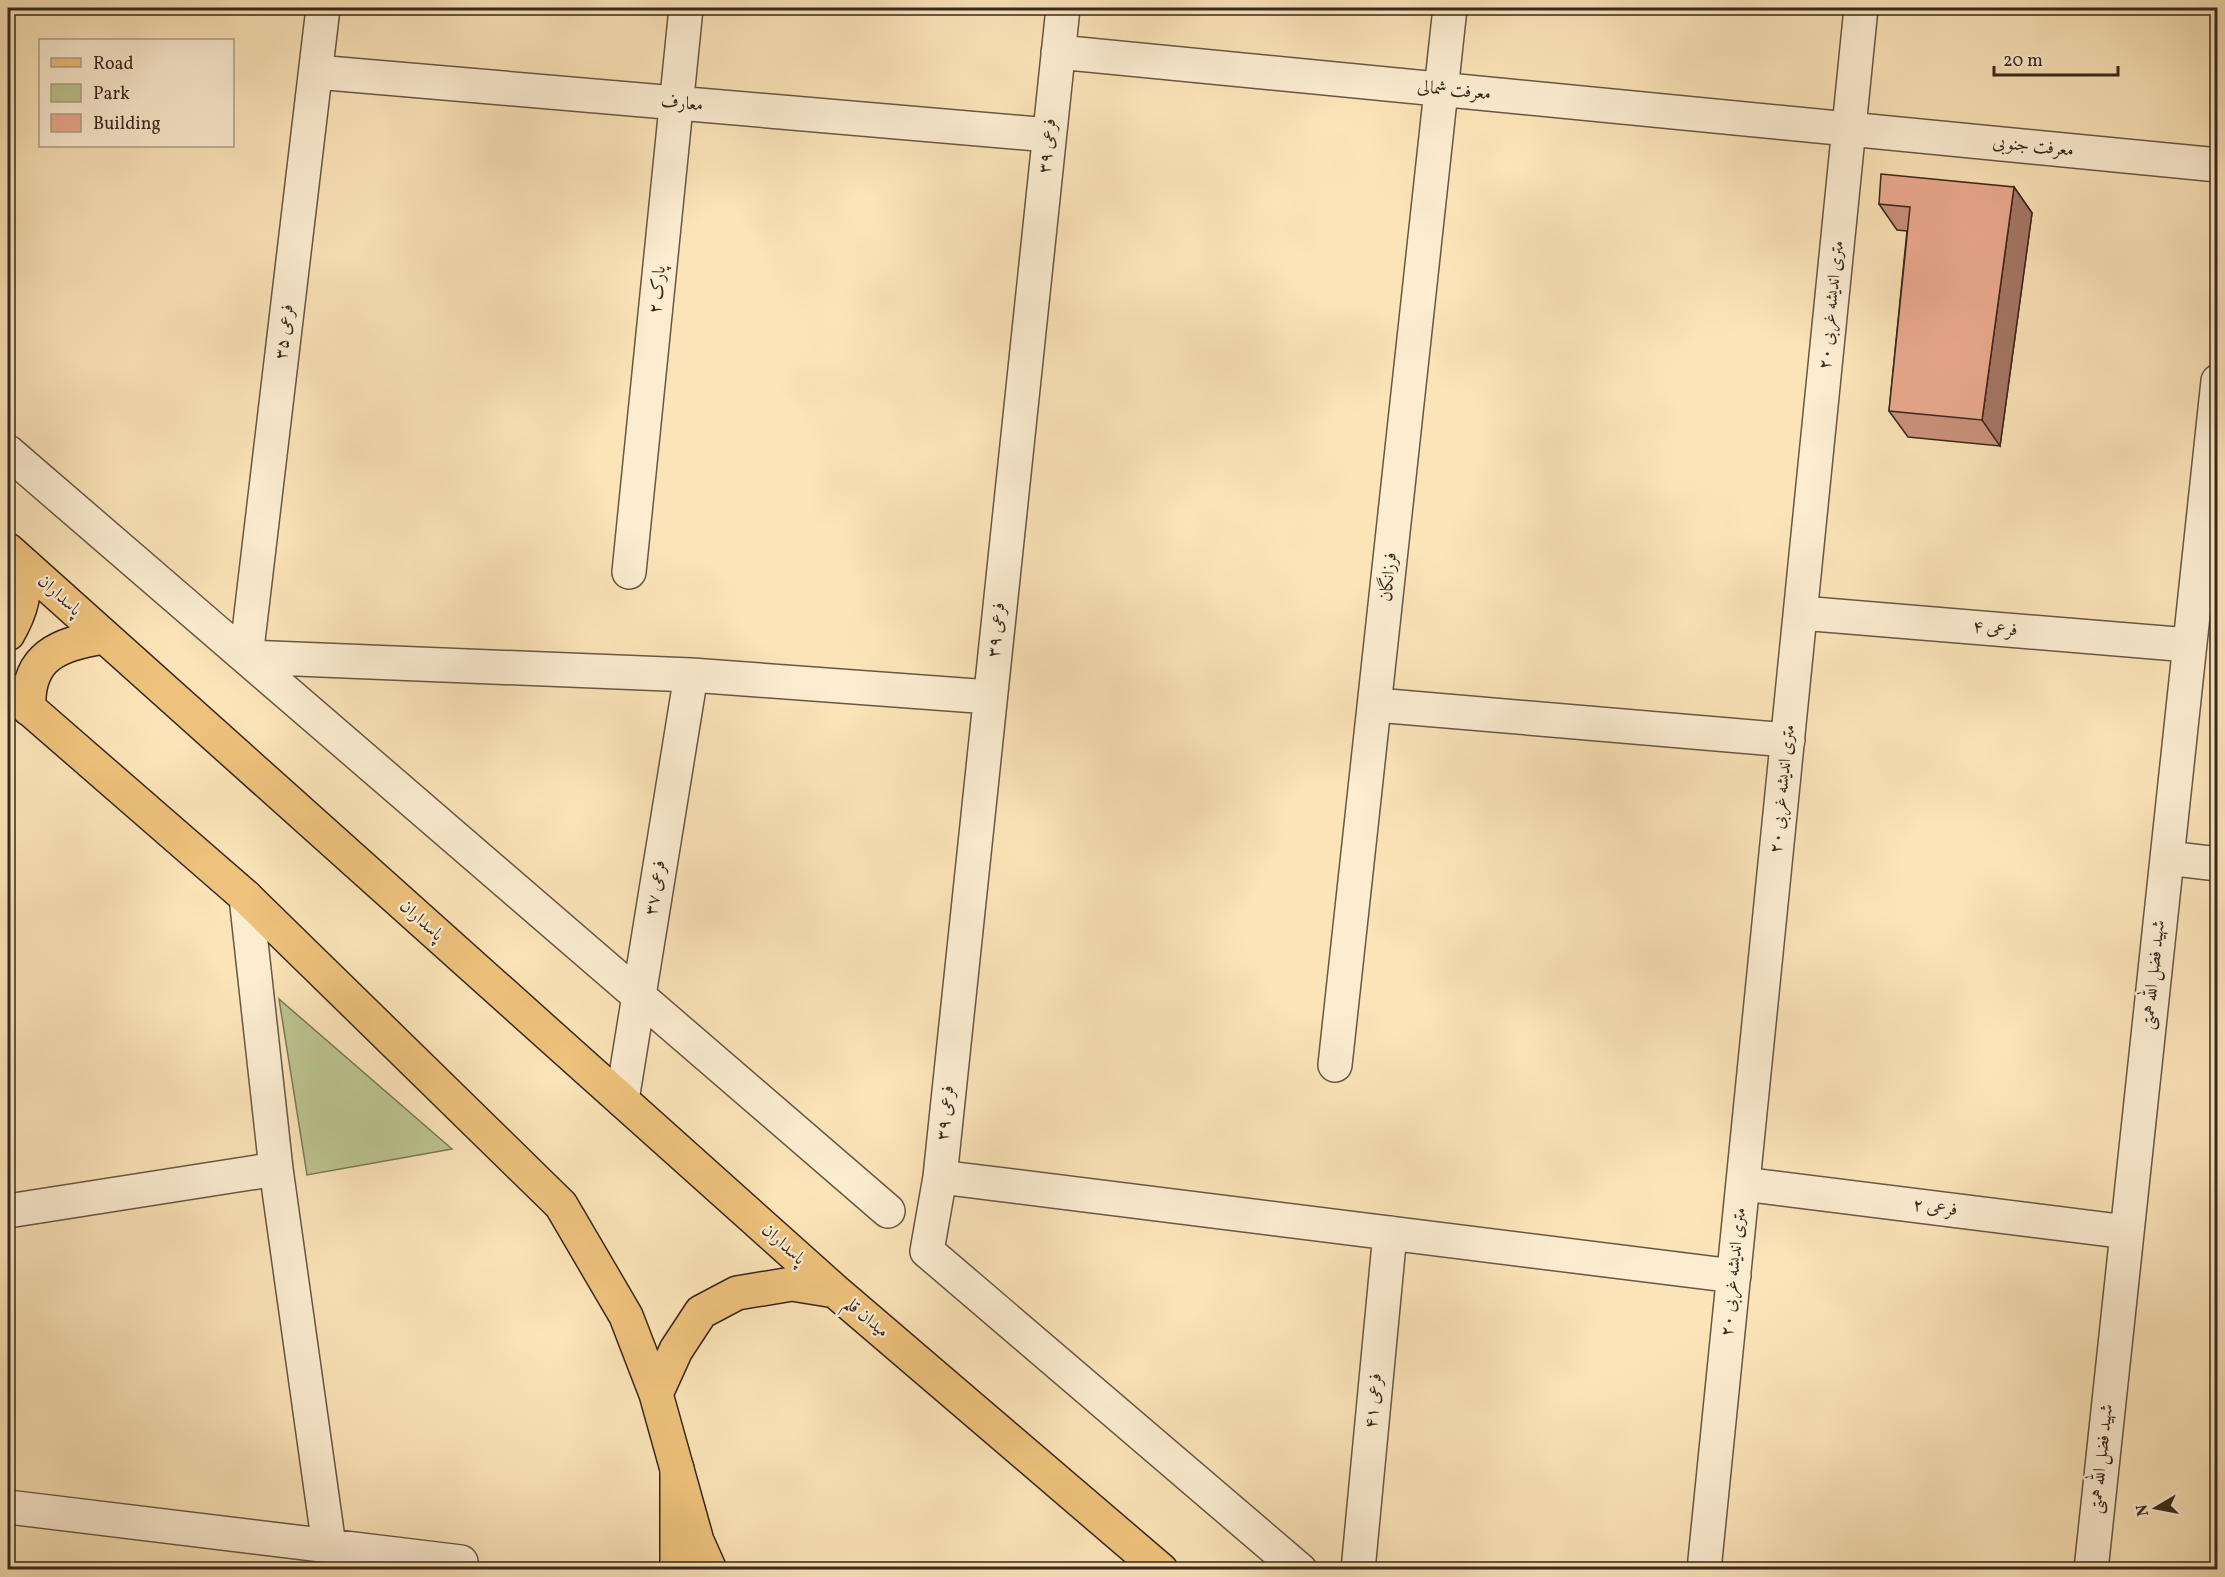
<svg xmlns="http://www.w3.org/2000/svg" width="2225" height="1577" viewBox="0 0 2225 1577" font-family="Vollkorn,Amiri,serif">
<rect width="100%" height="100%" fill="#fbe4b8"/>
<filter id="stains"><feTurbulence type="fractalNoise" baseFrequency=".00333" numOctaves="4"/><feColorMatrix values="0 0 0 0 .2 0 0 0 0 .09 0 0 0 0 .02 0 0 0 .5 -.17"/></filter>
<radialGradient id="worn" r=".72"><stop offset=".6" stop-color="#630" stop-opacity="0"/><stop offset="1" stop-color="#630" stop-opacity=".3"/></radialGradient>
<!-- green -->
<path fill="#bcc590" stroke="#7a7658" stroke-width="1.5" d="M279 999 452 1149 307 1175Z"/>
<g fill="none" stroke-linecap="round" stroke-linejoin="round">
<!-- minor casing -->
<g stroke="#685645" stroke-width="36">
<path id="minor" d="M323 8 246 657 691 675 990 697
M1063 8 940 1177 927 1251 1300 1570
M1058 52 2218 165
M316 72 1049 135
M8 452 888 1211
M629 572 686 8
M1801 613 2189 645
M1376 705 1788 740
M2167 858 2218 864
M246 897 276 1169 329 1546
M1335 1065 1450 8
M622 1100 691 675
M940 1177 1734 1276
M1743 1184 2127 1232
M8 1211 276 1169
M8 1507 461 1562
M1358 1570 1390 1233
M1704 1570 1861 8
M2091 1570 2218 381"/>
</g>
<!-- major casing -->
<g stroke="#37271f" stroke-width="36">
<path id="major" d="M8 550 835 1291
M8 634C23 608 24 595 25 565
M8 690 246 897 561 1205 626 1316 656 1394 697 1541 710 1570
M29 709C26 656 59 644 104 637
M656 1394 676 1350 701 1312 737 1293 792 1284 835 1291 1161 1570"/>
</g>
<!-- highway casing -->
<g stroke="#37271f" stroke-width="36">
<path id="highway" d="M677 1469V1570"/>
</g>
<!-- minor -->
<use href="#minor" stroke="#fcedd1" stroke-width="33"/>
<!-- major -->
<use href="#major" stroke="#eec27c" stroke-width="33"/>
<!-- highway -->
<use href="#highway" stroke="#eec27c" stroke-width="33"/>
</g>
<!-- wall -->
<path fill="#cb927c" stroke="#37271f" stroke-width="1.5" d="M2014 187 2032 213 2000 446 1908 437 1889 411 1907 231 1897 230 1879 204Z"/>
<!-- shaded-wall -->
<path fill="#a57765" stroke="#37271f" stroke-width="1.5" d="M2014 187 2032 213 2000 446 1982 420Z"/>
<!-- building -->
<path fill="#ecaa90" stroke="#37271f" stroke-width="1.5" d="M1881 174 2014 187 1982 420 1889 411 1910 207 1879 204Z"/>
<g text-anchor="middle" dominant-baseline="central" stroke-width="4.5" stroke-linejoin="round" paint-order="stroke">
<!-- street labels -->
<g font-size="18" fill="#37271f" stroke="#fcedd1">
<text transform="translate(1454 91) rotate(6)">معرفت شمالی</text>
<text transform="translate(682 104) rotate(5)">معارف</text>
<text transform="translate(1048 146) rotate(-84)">فرعی ۳۹</text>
<text transform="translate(2033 147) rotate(6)">معرفت جنوبی</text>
<text transform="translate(658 290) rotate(-84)">پارک ۲</text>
<text transform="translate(1832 305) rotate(-84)">۲۰ متری اندیشه غربی</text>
<text transform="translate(285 332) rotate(-83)">فرعی ۳۵</text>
<text transform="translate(1389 577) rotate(-84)">فرزانگان</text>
<text transform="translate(59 596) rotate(42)">پاسداران</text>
<text transform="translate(1995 629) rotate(5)">فرعی ۴</text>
<text transform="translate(997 630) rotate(-84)">فرعی ۳۹</text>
<text transform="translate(1783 789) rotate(-84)">۲۰ متری اندیشه غربی</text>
<text transform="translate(656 888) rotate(-81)">فرعی ۳۷</text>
<text transform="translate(421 921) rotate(42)">پاسداران</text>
<text transform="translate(2154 975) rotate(-84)">شهید فضل الله همتی</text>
<text transform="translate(946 1113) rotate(-84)">فرعی ۳۹</text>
<text transform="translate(1935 1208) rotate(7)">فرعی ۲</text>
<text transform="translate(783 1245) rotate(42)">پاسداران</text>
<text transform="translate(1734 1272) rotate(-84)">۲۰ متری اندیشه غربی</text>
<text transform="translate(866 1318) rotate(40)">میدان قلم</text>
<text transform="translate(1374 1401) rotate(-85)">فرعی ۴۱</text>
<text transform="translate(2102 1459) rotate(-84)">شهید فضل الله همتی</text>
</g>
</g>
<!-- margin -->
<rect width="2225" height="1577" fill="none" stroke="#fbe4b8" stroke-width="30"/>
<rect x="9" y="9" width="2207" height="1559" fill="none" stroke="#37271f" stroke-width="3"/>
<rect x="15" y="15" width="2195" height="1547" fill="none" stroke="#37271f" stroke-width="1.5"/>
<!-- legend -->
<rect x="39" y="39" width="195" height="108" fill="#fcedd1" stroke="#ad9e8a" stroke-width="1.5"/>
<rect x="51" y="58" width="30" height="9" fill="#eec27c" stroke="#ad9e8a" stroke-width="1.5"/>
<text x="93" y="69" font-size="18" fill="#37271f">Road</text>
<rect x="51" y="84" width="30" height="18" fill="#bcc590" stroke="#ad9e8a" stroke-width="1.5"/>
<text x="93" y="99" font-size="18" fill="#37271f">Park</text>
<rect x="51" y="114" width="30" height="18" fill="#ecaa90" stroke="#ad9e8a" stroke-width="1.5"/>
<text x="93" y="129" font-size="18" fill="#37271f">Building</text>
<!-- north arrow -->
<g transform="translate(2156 1508) rotate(260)" stroke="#fcedd1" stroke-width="4.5" paint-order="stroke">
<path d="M0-4.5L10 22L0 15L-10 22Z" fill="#37271f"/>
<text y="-9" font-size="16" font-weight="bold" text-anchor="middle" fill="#37271f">N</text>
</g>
<!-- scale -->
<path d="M1994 66v9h124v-9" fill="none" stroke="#37271f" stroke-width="3"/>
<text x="2003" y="66" font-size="18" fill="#37271f" stroke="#fcedd1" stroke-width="4.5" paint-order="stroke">20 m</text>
<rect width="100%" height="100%" filter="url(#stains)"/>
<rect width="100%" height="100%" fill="url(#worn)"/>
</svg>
